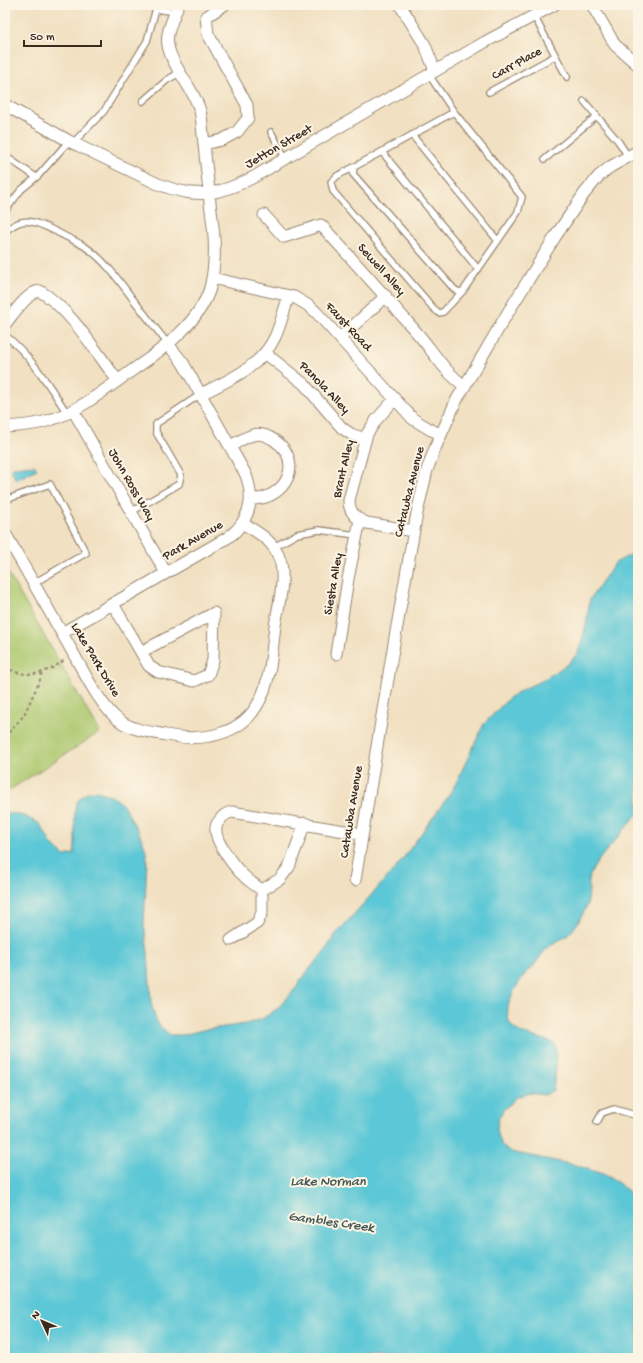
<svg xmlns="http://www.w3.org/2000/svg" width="643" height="1363" viewBox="0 0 643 1363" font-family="'Gochi Hand',sans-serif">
<rect width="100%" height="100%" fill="#fcf5e5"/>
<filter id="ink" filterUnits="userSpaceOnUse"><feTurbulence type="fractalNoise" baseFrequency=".025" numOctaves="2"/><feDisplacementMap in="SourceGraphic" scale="8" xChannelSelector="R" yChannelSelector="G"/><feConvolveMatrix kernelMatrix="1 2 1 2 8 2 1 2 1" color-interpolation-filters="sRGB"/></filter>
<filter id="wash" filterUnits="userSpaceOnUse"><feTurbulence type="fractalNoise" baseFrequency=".012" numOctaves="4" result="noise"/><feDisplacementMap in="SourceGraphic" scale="16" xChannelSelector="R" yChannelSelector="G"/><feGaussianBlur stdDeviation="0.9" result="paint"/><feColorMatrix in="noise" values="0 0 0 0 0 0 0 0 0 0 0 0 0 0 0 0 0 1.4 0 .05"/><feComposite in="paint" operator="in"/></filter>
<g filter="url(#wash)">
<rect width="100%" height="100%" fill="#f1e0c1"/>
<!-- green -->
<path fill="#acc86e" stroke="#747946" d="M5 568 100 732 5 793Z"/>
<!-- water -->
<path fill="#5cc7d6" stroke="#4c787a" d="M34 465 37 469 16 480 11 469 13 467Z
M634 553 638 556V813C630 823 621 833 613 843 605 852 596 862 591 873 587 882 590 890 588 900 587 909 576 927 569 934 565 938 558 940 554 943 546 948 540 956 536 963 534 967 528 970 525 974 517 985 505 1003 508 1018 512 1038 543 1035 556 1045V1068L553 1090 545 1095 530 1093 517 1097 503 1110 498 1120 497 1129 499 1138 502 1146 511 1152 575 1165 603 1174 613 1179 628 1191 632 1198 638 1204V1358H5V812L24 816 40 824 52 845 64 856 74 854C77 840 72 812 77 802 81 796 88 791 95 791 104 792 115 797 122 804 125 807 128 813 130 817 138 831 146 843 147 859L144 925 148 952 151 1003 156 1020 160 1026 170 1035H182L203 1030 246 1024 262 1019 277 1009 297 987 299 983 308 971 327 948 335 935 396 868 447 798 455 785 484 724 510 697 523 689 541 681 568 664 578 653 586 625 590 599 615 563Z"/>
</g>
<g filter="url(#ink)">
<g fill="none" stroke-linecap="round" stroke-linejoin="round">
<!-- lane casing -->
<g stroke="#968570" stroke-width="8">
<path id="lane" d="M5 9 7 5
M156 9 176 12
M534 16 567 77
M429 75 454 112 522 197 518 212 463 291 459 292 454 289 353 174 354 167 454 112
M489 92 555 56
M143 101 167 80 181 72
M584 101 618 141 628 156
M271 132 286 159
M412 135 498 241
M73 143 104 111 147 41 157 5
M382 152 478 269
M5 156 36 177
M545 159 597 116
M354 167 337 176 331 182 333 191 434 309 439 313 443 312 463 291
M5 211 21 190 38 176 69 141
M5 232C23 214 37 222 57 232 66 237 76 241 84 246 104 259 118 279 132 298 144 313 156 329 168 344
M5 335C32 357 48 384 67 413
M5 500 50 484 86 553 34 583
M131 512 179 484 181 475 156 432V424L201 394
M274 547 297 534 319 530 357 535
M597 1122 602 1113 614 1109 638 1116"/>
</g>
<!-- street casing -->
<g stroke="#968570" stroke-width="13">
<path id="street" d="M400 5 425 45 435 71
M592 5 615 45 638 65
M5 105 69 141 158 184C197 199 216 196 252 178L485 42 554 5
M204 144 222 140 237 132 248 118 247 105 208 34 206 17 224 5
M264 215 284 237 321 225C354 261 386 297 418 334 433 351 445 373 465 386
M212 278 294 297 309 306 316 312 413 419 431 430 441 434
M5 324C13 315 28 291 40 291 72 311 95 351 118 381
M340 338 386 296
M265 353 304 384 342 428 351 434 365 439
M201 394C229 380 261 367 275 337 281 324 284 309 289 296
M395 399 377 419 367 434 349 500C349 513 356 519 367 523L414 531
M73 410 166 573
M5 427C20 426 36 425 50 420 80 411 111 385 137 367 165 348 200 321 210 288 214 272 215 253 214 237 213 222 210 207 209 192 207 173 205 154 203 135 202 127 202 118 200 111 194 86 163 59 168 34 170 24 175 14 178 5
M231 446C238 442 245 437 253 435 260 433 268 436 274 440 299 456 293 487 266 497 261 499 256 499 251 499
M5 533C26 570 47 607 68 644 81 666 99 706 120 721 132 730 151 732 166 735 201 742 243 736 260 700 271 679 272 649 275 626 278 607 286 579 280 560 274 541 259 533 242 523
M113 604 149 666 158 672 194 681 208 675 213 660 214 613 141 652
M62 633 227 538C241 529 252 511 250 494 250 488 248 481 246 475L183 363 168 344
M336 654 348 579 360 520
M305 823 289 867 280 879 262 890C256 886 249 881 244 876 235 868 214 841 216 828 216 825 218 822 220 820 223 815 227 813 232 812L362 834
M355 880 393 649 417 513 427 470 436 446 456 401 507 314 555 237 584 194 599 176 610 167 638 151
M231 940 257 923 262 913V890"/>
</g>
<!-- path -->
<path stroke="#968570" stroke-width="2" stroke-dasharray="3 3" stroke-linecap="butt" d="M5 667C28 680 46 674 66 659
M5 737 24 715 40 680 42 672"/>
<!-- lane -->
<use href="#lane" stroke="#fff" stroke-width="5.5"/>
<!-- street -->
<use href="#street" stroke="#fff" stroke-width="11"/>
</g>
</g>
<g text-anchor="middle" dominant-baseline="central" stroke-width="4" stroke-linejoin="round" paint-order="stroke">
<!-- street labels -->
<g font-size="13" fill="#3b2a1e" stroke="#fcf5e5">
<text transform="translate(517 64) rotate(-29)">Carr Place</text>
<text transform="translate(279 147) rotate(-30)">Jetton Street</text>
<text transform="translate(381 270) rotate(48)">Sewell Alley</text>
<text transform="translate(348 327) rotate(47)">Faust Road</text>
<text transform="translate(324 388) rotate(46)">Panola Alley</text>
<text transform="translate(344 469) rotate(-77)">Brant Alley</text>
<text transform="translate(131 485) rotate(60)">John Ross Way</text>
<text transform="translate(410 492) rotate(-76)">Catawba Avenue</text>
<text transform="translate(193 541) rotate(-30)">Park Avenue</text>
<text transform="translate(334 584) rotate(-80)">Siesta Alley</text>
<text transform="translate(95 660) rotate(59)">Lake Park Drive</text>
<text transform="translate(352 812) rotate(-81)">Catawba Avenue</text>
</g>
<!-- water labels -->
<g font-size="14" font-style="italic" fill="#455955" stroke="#fcf5e5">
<text x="328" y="1182">Lake Norman</text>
<text transform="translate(331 1223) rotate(8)">Gambles Creek</text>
</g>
</g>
<!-- margin -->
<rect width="643" height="1363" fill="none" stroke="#fcf5e5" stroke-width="20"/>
<!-- north arrow -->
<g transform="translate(42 1321) rotate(314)" stroke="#fcf5e5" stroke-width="3" paint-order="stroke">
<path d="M0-3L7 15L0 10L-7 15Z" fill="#3b2a1e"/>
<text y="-6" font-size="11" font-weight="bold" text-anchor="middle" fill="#3b2a1e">N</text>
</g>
<!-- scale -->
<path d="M24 40v6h77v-6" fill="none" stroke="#3b2a1e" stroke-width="2"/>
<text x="30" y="40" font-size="12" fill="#3b2a1e" stroke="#fcf5e5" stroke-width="3" paint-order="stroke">50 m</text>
</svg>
